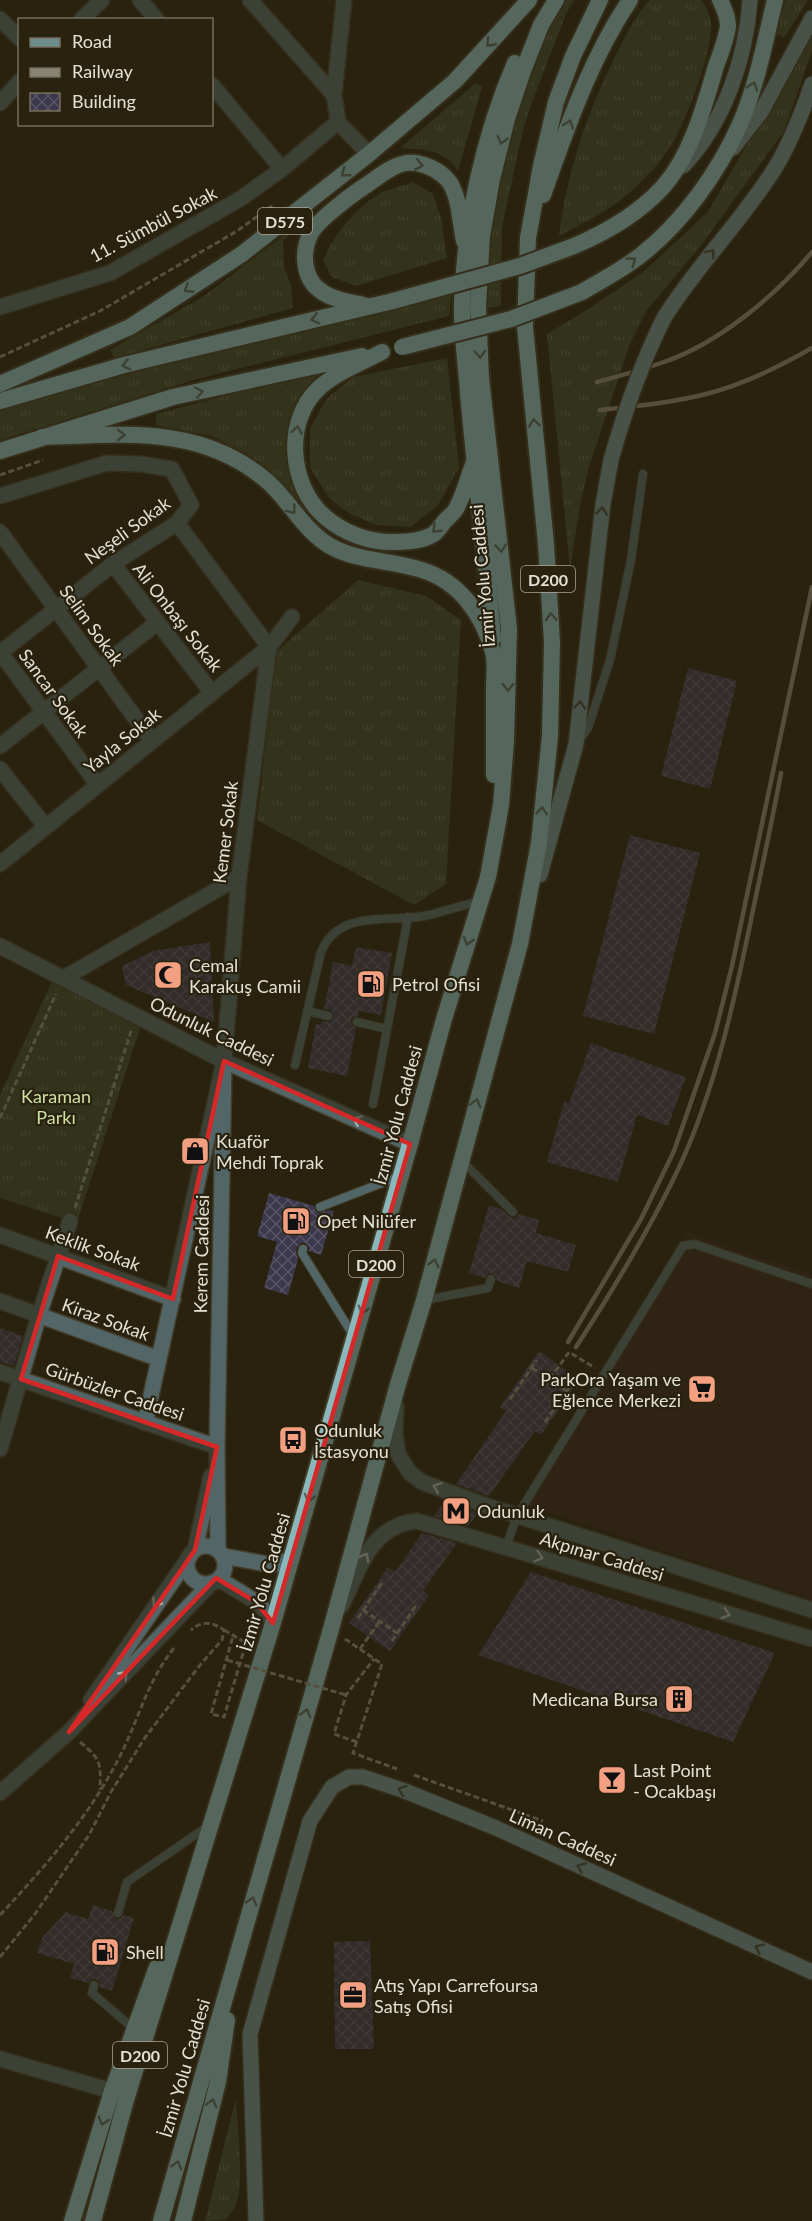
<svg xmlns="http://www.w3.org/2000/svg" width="812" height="2221" viewBox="0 0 812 2221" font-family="Lato,sans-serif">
<defs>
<pattern id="grass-tufts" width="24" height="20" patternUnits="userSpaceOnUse" patternTransform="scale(1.5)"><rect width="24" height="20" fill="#3f462c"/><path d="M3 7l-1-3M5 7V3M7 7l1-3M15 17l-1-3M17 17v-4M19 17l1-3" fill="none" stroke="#5b604a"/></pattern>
<pattern id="building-cross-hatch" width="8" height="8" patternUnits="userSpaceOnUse" patternTransform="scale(1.5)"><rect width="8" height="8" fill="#3c384c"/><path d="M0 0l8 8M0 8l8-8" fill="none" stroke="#585465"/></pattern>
</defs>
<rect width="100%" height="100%" fill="#29220e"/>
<!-- commercial -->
<path fill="#36261c" d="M687 1232 812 1274V1599L523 1504Z"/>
<!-- grass -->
<path fill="url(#grass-tufts)" d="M560 0H574L566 14 531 105 523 130 502 227 501 306 488 308 487 244 523 86Z
M650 0H701C707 8 711 15 711 25 712 52 690 110 677 135 668 153 652 172 637 186 615 208 587 221 559 236 567 171 588 109 618 51 627 33 636 15 650 0Z
M786 0H808L784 38 775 33Z
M812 32V51L784 131 700 247 647 310 631 341 589 467 581 500 570 569 547 334 585 311 643 272 708 212Z
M476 83 482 87 458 171C447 150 421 149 400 148Z
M413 182 433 194 441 218 447 258 356 286 332 277 323 261C333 235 356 207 381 193 391 188 403 186 413 182Z
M292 229 283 242 284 267 291 285 293 308 114 358 110 350 204 296Z
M452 292 449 316 197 379 0 440V407Z
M447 358 459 468 438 505 411 527 376 525 348 513 329 498 310 468V428L327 398 353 377Z
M320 371 295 403 286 434V463L303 507 247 454 212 436 156 425V414Z
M358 580 426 596 461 620 446 884 414 905 257 820 276 652Z
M52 981 141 1025 77 1223 0 1198V1095Z
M236 2098C237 2125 244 2176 237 2201 235 2209 230 2214 225 2220L205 2221Z"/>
<!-- building -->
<path fill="url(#building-cross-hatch)" d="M688 668 737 681 710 789 661 776Z
M630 835 700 853 654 1034 583 1016Z
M210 942 214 1022 126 985 122 966 153 951Z
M356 947 392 953 381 1015 359 1011 358 1016 352 1018 351 1024 356 1028 347 1076 308 1068 316 1024 321 1025 322 1021 330 1022 334 1017 332 1011 324 1009 333 962 352 966Z
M591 1043 686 1077 668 1126 637 1115 618 1182 547 1162 564 1102 569 1103Z
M269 1193 314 1206 315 1210 319 1213 329 1210 334 1211 321 1255 309 1251V1247L305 1243H301L297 1247 296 1253 298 1259 288 1295 264 1288 277 1242 257 1236Z
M489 1205 501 1209 511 1218H515L519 1214 539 1220 536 1233 576 1245 568 1272 527 1261 519 1288 497 1281 496 1276 492 1273 488 1274 485 1278 469 1273Z
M0 1328 23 1336 14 1366 0 1362Z
M539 1351 579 1380 541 1435 535 1431 489 1496 456 1484 506 1411 500 1407Z
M444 1501 478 1513 468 1526 434 1516Z
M422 1533 457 1543 423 1591 429 1595 390 1651 349 1623 388 1567 395 1572Z
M531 1572 775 1653 733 1742 478 1655Z
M93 1905 112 1911 116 1919H120L124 1915 134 1918 112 1991 100 1987V1983L96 1979H92L88 1983 70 1978 74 1964 37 1953 42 1938 66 1912 88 1919Z
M370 1941 374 2049H335L334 1942Z"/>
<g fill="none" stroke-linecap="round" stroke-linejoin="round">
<!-- service casing -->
<g stroke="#433d2a" stroke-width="10">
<path id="service" d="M579 741 588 728 610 660 631 560 643 474
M307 1011 328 1016
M357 1022 387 1029
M295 1065 321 952C339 909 387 923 424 916 442 912 461 906 479 901
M373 1104 408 917
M461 1160 513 1212
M320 1207 400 1176
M303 1249 302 1253 353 1335
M425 1300 488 1288 491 1279
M506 1547 517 1516 683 1246 694 1244 812 1284
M118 1913 127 1882 208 1826
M94 1985 92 1993 134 2029"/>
</g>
<!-- minor casing -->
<g stroke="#433d2a" stroke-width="18">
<path id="minor" d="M140 0 157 20
M250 0 334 95
M344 0 334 95 338 122 369 154
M0 19 20 39
M81 20 102 0
M212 85 282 169
M0 103 20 81
M0 307 110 273 240 199 282 169 338 122
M0 496 107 463 140 464 172 469 191 505 177 523 113 564 0 653
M0 532 152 741
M113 564 212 693
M0 652 98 785
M0 746 158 622
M0 769 46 827
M0 864 269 647 177 523
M64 978 239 877
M0 1235 173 1299
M0 1301 159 1359
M145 1423 224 1061 239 877 269 647 292 617
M0 1449 39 1315 70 1221
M91 1700 190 1556
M0 1793 69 1732 211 1583
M0 2059 112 2091"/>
</g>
<!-- tertiary casing -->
<g stroke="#433d2a" stroke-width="18">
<path id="tertiary" d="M0 946 224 1061 410 1144
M0 1372 217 1447
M396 1407 395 1433 398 1454 410 1473 422 1482 490 1507 812 1610
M187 1565a19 19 0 1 1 38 0a19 19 0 1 1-38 0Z
M195 1550 211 1476
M218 1550 217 1447 224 1061
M223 1556 267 1564H281L292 1557
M219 1579C238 1592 263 1601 273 1623
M342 1605C360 1568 371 1525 417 1521L812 1639"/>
</g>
<!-- secondary casing -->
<g stroke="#433d2a" stroke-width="18">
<path id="secondary" d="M733 148 761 112 812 18
M683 166C724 123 746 59 750 0
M664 318C697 265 742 221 775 168 791 142 802 113 812 84
M540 875 576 744 603 504 611 460
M256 2221 250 2034 310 1821 332 1787 349 1777H363L405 1791 496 1828 812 1972"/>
</g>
<!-- trunk casing -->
<g stroke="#433d2a" stroke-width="20">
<path id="trunk" d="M543 195C567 128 590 59 630 0
M574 246C607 232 637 215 662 188 691 156 704 107 716 66 721 53 726 40 728 26 728 17 724 8 720 0
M582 292C602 280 622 270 641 255 683 222 718 173 740 124 757 85 765 41 775 0
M364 305C350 302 333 300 321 291 303 279 301 252 311 233 317 221 350 196 362 188 376 179 390 166 406 163 421 161 441 170 450 183 460 199 460 223 464 241
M382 352C361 363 337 372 319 388 284 420 289 485 324 516 343 533 370 543 395 542 408 542 424 541 435 533 438 530 441 526 444 522 447 518 453 514 456 509 464 495 468 477 474 462
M0 384 130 327 242 254 369 154 455 81 529 0
M0 401 124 365 393 301
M42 437C123 435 200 424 267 481 290 501 303 530 330 546 358 562 392 560 422 570 460 582 483 615 493 652 496 663 494 677 494 688 494 717 494 746 494 775
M0 451 173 397 362 356
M493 638C486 556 475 475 468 393 466 363 461 332 462 302 465 222 483 137 515 63
M72 2221 112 2091 157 1967
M93 2221 126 2100 273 1623 410 1144 444 1019 488 877 501 805 506 741 509 629 481 378 478 306 482 236 492 179 507 119 523 71 541 25 556 0
M161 2221 331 1629 398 1384 424 1300 520 944 539 843 550 736 552 642 546 544 525 327 528 238 541 166 556 102 573 56 600 0
M183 2221 218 2082 227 2020"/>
</g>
<!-- path -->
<path stroke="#8b8575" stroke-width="3" stroke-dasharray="6 3" stroke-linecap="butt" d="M0 357 100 311 237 231 273 205
M0 475 43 460
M0 1118 56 994
M75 1208 131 1031
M532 1368 567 1391
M550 1379 569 1352 595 1368
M510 1399 537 1360
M545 1422 572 1384
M363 1610 397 1633
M358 1618 383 1581
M224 1630 246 1643 224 1717 211 1714 233 1636
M345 1639 382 1664 353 1753 397 1769
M392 1641 417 1604
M360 1649 379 1622
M80 1742C101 1759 101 1763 100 1790
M357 1742 334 1734 346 1695 374 1659
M414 1775 543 1821
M0 1915C46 1866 91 1814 121 1754 139 1718 148 1680 174 1648
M0 1957 35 1914 89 1835 111 1792 144 1739 200 1665 222 1640 224 1630C212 1622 203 1620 191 1630"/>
<!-- service -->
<use href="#service" stroke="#536667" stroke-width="8"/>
<!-- minor -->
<use href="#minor" stroke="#536667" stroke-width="15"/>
<!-- tertiary -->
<use href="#tertiary" stroke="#536667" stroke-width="15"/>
<!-- secondary -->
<use href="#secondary" stroke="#6d8d8e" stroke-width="15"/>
<!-- trunk -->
<use href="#trunk" stroke="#8ab8ba" stroke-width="16"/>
<!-- rail -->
<path stroke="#898473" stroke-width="4.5" d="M597 382C619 376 642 370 664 362 719 343 775 296 812 252
M600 410C635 406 671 403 706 394 742 385 779 367 812 348
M568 1342 641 1219 674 1151 715 1033 732 966 812 587
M576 1347C615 1287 652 1226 682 1161 716 1085 734 1002 751 920 761 871 772 822 781 773"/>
<!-- secondary-bridge casing -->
<g stroke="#433d2a" stroke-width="18" stroke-linecap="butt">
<path id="secondary-bridge" d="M611 460C625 410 641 364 664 318"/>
</g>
<!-- trunk-bridge casing -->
<g stroke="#433d2a" stroke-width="20" stroke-linecap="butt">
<path id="trunk-bridge" d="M393 301 520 266 574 246
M402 347 511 319 582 292"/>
</g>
<!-- path-bridge -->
<path stroke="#8b8575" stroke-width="3" stroke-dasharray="6 3" stroke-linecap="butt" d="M227 1660 346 1695"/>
<!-- secondary-bridge -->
<use href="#secondary-bridge" stroke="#6d8d8e" stroke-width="15"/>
<!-- trunk-bridge -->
<use href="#trunk-bridge" stroke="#8ab8ba" stroke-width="16"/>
</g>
<!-- one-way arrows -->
<defs><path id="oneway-chevron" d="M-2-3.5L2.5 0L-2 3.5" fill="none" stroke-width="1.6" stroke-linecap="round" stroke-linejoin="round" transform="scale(1.5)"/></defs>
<g stroke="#55665b">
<use href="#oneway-chevron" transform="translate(490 43) rotate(132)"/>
<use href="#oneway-chevron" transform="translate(753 86) rotate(-72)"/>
<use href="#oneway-chevron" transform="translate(569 124) rotate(-69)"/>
<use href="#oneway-chevron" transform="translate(502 140) rotate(104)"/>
<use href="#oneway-chevron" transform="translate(419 165) rotate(11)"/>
<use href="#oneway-chevron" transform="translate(345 173) rotate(142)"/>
<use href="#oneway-chevron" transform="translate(632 261) rotate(-36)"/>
<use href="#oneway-chevron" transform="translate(188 289) rotate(147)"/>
<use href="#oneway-chevron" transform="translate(315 319) rotate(166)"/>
<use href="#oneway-chevron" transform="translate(480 354) rotate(87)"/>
<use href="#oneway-chevron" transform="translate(126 365) rotate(166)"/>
<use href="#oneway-chevron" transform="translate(199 392) rotate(-12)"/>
<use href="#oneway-chevron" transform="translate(534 423) rotate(-96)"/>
<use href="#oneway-chevron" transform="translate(297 430) rotate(-80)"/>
<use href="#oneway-chevron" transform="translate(121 435) rotate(-1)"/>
<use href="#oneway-chevron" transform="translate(292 510) rotate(52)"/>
<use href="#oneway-chevron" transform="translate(436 529) rotate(138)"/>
<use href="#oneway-chevron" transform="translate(501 548) rotate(84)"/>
<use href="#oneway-chevron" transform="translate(551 617) rotate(-93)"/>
<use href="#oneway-chevron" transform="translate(508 687) rotate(91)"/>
<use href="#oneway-chevron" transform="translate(542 811) rotate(-84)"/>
<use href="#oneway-chevron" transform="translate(468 941) rotate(107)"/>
<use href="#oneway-chevron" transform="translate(476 1103) rotate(-75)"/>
<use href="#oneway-chevron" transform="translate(434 1263) rotate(-75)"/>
<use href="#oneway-chevron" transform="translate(363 1310) rotate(106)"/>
<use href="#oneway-chevron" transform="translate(309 1498) rotate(106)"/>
<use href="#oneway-chevron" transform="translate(306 1713) rotate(-74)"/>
<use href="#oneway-chevron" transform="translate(252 1901) rotate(-74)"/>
<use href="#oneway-chevron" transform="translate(212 2103) rotate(-76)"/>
<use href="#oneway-chevron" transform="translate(103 2121) rotate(107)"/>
<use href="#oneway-chevron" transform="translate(177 2165) rotate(-74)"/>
</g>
<g stroke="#41473b">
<use href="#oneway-chevron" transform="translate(711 253) rotate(-52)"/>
<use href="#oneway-chevron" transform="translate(602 511) rotate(-83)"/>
<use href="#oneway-chevron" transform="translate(580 705) rotate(-84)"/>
<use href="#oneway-chevron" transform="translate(402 1790) rotate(-160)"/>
<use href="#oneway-chevron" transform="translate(581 1867) rotate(-156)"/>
<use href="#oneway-chevron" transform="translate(759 1948) rotate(-155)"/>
</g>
<g stroke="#aaafa8">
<use href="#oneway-chevron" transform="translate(357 1120) rotate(-156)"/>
<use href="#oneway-chevron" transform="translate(437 1487) rotate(-159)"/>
<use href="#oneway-chevron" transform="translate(365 1557) rotate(-62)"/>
<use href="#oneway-chevron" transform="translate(539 1557) rotate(17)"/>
<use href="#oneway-chevron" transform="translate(156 1603) rotate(125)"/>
<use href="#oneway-chevron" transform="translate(726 1614) rotate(17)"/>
<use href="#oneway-chevron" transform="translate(124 1675) rotate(-46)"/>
</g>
<!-- marked area -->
<path d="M0 0H812V2221H0ZM224 1061 410 1144 273 1623 256 1602 216 1578 69 1732 195 1550 217 1447 21 1379 58 1256 173 1299Z" fill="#29220e" fill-opacity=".55" fill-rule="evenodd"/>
<path fill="none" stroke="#d62828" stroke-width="4.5" stroke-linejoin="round" d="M224 1061 410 1144 273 1623 256 1602 216 1578 69 1732 195 1550 217 1447 21 1379 58 1256 173 1299Z"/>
<!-- icons -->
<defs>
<g id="mosque-square" transform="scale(1.5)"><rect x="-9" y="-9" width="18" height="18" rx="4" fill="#f2a081" stroke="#29220e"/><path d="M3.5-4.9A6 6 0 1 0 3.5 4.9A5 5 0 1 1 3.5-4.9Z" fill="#111"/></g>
<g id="fuel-square" transform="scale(1.5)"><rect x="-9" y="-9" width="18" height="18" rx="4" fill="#f2a081" stroke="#29220e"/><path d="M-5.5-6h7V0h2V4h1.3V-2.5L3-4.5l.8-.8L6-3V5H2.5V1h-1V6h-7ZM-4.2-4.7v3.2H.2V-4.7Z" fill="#111"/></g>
<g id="shop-square" transform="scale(1.5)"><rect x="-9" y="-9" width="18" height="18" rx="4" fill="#f2a081" stroke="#29220e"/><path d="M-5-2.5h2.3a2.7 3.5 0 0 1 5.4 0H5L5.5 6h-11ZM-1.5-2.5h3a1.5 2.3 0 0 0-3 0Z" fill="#111"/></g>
<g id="supermarket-square" transform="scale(1.5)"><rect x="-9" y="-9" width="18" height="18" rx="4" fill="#f2a081" stroke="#29220e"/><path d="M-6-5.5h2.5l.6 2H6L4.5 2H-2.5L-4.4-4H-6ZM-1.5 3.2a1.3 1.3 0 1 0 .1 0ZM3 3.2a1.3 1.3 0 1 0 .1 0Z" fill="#111"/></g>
<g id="bus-square" transform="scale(1.5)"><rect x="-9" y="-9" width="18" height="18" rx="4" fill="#f2a081" stroke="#29220e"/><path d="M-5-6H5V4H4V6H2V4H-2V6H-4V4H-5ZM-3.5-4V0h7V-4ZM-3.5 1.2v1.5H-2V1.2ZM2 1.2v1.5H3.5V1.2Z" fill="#111"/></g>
<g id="metro-square" transform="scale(1.5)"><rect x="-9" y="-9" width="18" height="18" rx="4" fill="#f2a081" stroke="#29220e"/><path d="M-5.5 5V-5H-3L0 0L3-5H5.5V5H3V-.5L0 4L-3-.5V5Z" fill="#111"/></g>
<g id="building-square" transform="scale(1.5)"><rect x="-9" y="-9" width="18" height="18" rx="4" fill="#f2a081" stroke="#29220e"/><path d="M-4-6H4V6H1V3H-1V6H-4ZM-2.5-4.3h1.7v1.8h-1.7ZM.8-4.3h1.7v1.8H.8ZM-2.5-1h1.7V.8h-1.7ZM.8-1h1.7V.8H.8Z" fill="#111"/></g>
<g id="bar-square" transform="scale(1.5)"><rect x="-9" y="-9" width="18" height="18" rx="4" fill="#f2a081" stroke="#29220e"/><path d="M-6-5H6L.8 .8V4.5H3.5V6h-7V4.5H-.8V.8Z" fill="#111"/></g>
<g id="office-square" transform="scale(1.5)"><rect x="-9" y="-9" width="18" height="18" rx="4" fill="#f2a081" stroke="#29220e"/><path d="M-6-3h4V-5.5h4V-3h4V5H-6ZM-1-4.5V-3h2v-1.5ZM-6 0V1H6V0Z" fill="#111"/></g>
</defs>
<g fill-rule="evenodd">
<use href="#mosque-square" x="168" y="975"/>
<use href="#fuel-square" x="371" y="984"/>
<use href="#shop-square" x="195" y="1151"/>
<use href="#fuel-square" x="296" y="1221"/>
<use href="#supermarket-square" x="702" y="1389"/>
<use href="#bus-square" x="293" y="1440"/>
<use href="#metro-square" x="456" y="1511"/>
<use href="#building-square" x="679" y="1699"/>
<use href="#bar-square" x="612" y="1780"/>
<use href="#fuel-square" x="105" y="1952"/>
<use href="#office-square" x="353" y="1995"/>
</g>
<g text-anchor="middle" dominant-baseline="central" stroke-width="4.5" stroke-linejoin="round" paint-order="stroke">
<!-- shield labels -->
<g fill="#29220e" stroke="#aca798" stroke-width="1.5">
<rect x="258" y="208" width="54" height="26" rx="4.5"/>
<rect x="521" y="566" width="54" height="26" rx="4.5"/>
<rect x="349" y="1251" width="54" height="26" rx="4.5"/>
<rect x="113" y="2042" width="54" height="26" rx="4.5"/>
</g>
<g font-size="16" font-weight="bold" fill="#e4e0d3">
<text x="285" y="221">D575</text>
<text x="548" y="579">D200</text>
<text x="376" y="1264">D200</text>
<text x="140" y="2055">D200</text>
</g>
<!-- street labels -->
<g font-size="18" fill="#e4e0d3" stroke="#29220e">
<text transform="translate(153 224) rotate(-28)">11. Sümbül Sokak</text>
<text transform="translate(127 530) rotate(-36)">Neşeli Sokak</text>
<text transform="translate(482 576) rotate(-95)">İzmir Yolu Caddesi</text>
<text transform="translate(178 617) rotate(52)">Ali Onbaşı Sokak</text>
<text transform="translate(92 625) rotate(54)">Selim Sokak</text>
<text transform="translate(54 693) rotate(54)">Sancar Sokak</text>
<text transform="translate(122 740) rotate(-39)">Yayla Sokak</text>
<text transform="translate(225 832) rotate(-83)">Kemer Sokak</text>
<text transform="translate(212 1031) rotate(26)">Odunluk Caddesi</text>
<text transform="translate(397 1115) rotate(-75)">İzmir Yolu Caddesi</text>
<text transform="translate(93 1248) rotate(20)">Keklik Sokak</text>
<text transform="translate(201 1254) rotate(-89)">Kerem Caddesi</text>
<text transform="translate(106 1319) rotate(20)">Kiraz Sokak</text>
<text transform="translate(115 1391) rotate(19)">Gürbüzler Caddesi</text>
<text transform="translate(602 1556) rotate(17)">Akpınar Caddesi</text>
<text transform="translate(264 1582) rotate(-74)">İzmir Yolu Caddesi</text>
<text transform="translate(563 1837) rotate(24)">Liman Caddesi</text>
<text transform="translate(184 2068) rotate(-74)">İzmir Yolu Caddesi</text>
</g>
<!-- poi labels -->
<g font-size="18" fill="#e4e0d3" stroke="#29220e" text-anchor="start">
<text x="189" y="965">Cemal<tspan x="189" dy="21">Karakuş Camii</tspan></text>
<text x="392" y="984">Petrol Ofisi</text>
<text x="216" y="1141">Kuaför<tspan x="216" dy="21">Mehdi Toprak</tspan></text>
<text x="317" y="1221">Opet Nilüfer</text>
<text x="681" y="1379" text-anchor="end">ParkOra Yaşam ve<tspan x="681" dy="21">Eğlence Merkezi</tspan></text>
<text x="314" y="1430">Odunluk<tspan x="314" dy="21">İstasyonu</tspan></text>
<text x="477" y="1511">Odunluk</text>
<text x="658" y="1699" text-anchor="end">Medicana Bursa</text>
<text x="633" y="1770">Last Point<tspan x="633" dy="21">- Ocakbaşı</tspan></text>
<text x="126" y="1952">Shell</text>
<text x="374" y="1985">Atış Yapı Carrefoursa<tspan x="374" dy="21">Satış Ofisi</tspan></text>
</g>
<!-- park labels -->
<g font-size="18" fill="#cddfa2" stroke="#29220e">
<text x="56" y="1096">Karaman<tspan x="56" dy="21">Parkı</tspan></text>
</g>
</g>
<!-- legend -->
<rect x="18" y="18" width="195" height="108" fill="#29220e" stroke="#746e5d" stroke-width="1.5"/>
<rect x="30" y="38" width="30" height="9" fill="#6d8d8e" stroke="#746e5d" stroke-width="1.5"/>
<text x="72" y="48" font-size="18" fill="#e4e0d3">Road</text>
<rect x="30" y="68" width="30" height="9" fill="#898473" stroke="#746e5d" stroke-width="1.5"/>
<text x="72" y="78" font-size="18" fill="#e4e0d3">Railway</text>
<rect x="30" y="93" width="30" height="18" fill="url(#building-cross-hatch)" stroke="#746e5d" stroke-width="1.5"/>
<text x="72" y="108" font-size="18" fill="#e4e0d3">Building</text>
</svg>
